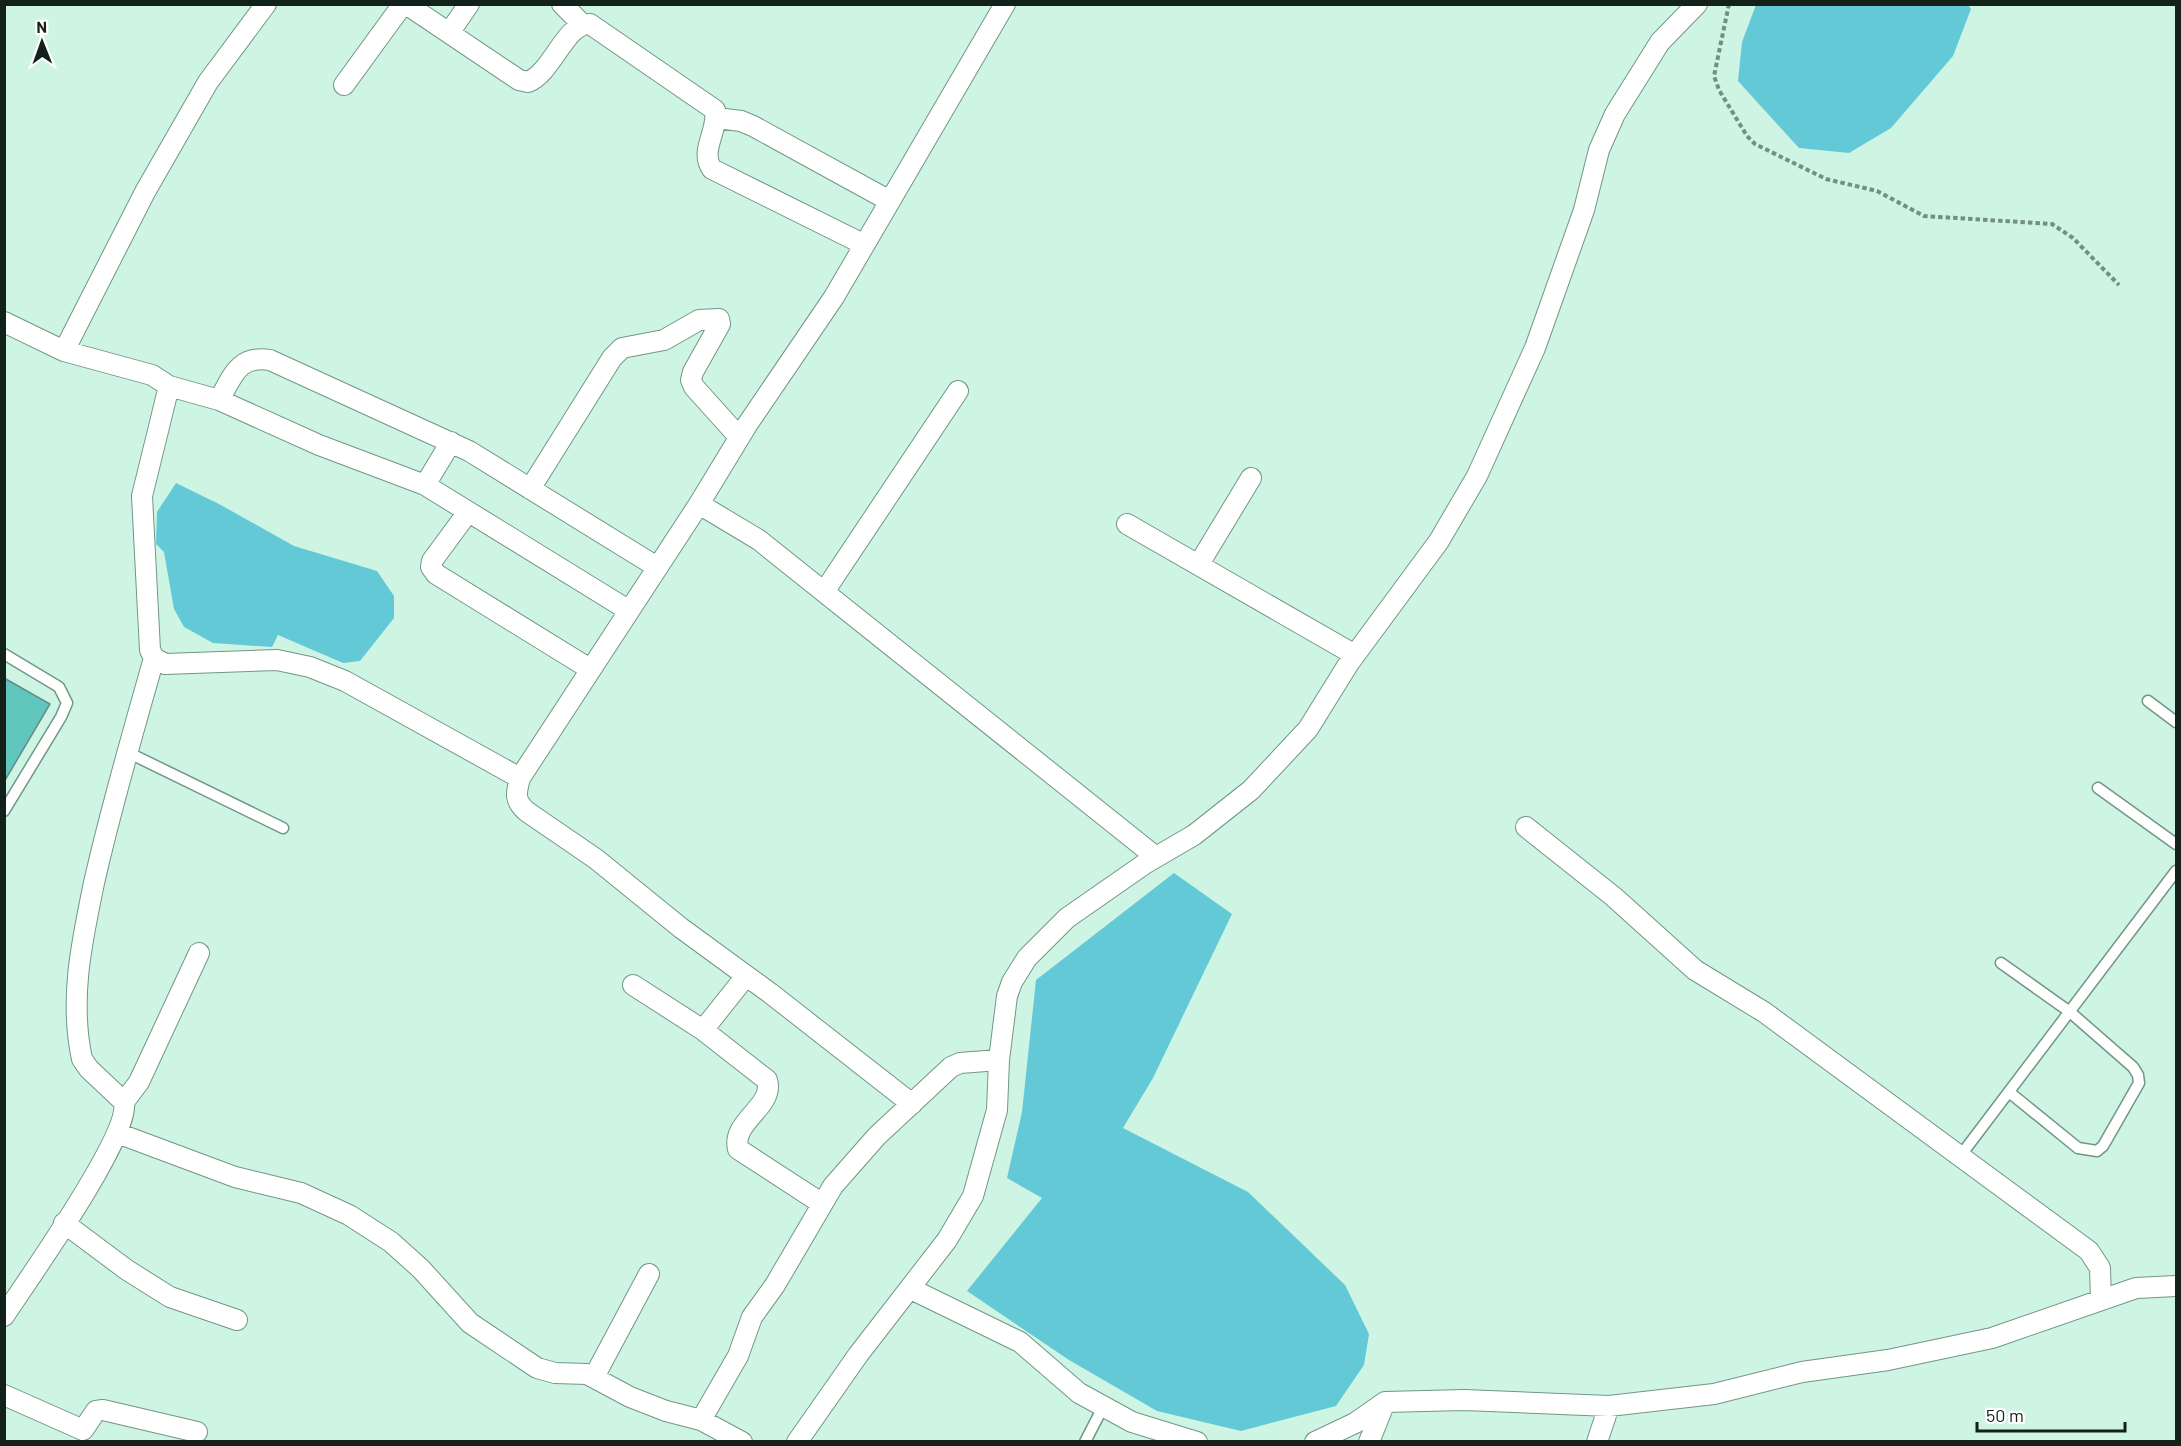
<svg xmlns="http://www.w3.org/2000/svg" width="2181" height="1446" viewBox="0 0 2181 1446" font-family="Barlow,sans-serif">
<rect width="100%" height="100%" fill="#cef4e3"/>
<!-- water -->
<path fill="#64c9d7" d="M1967 4 1971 9 1953 56 1891 128 1849 153 1799 148 1738 81 1742 42 1756 5Z
M176 483 219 504 294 546 377 571 394 596V618L360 661 343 663 278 635 272 647 213 643 184 627 174 609 164 552 156 544 157 512Z
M1174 873 1232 914 1153 1078 1123 1128 1248 1192 1345 1285 1369 1334 1364 1365 1336 1406 1241 1431 1157 1411 1069 1360 967 1291 1042 1198 1007 1178 1022 1112 1036 980Z"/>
<!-- building -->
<path fill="#61c7be" stroke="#638c88" stroke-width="1.5" d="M4 678 50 704 4 782Z"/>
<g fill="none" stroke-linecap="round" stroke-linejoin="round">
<!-- service casing -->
<g stroke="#729687" stroke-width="13">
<path id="service" d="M4 654 59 687 67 703 61 717 4 811
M2148 701 2176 722
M127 752 283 828
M2098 788 2176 844
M2001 963 2070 1012 2133 1067 2138 1075 2139 1083 2103 1146 2097 1151 2078 1148 2009 1092
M1961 1155 2176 871
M1085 1442 1103 1407"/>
</g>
<!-- minor casing -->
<g stroke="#729687" stroke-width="22">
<path id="minor" d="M406 4 519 80 528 82C553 72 565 23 590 24L715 110C719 130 699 151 712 169L863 244
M562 4 582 24
M449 33 469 4
M344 85 403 4
M717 118 741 121 753 126 888 200
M4 322 64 351 152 375 169 386 142 496 150 650 154 658 165 664 277 660 310 667 345 681 520 778
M64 351 145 192 208 82 266 4
M169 386 219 400 319 445 425 485 628 610
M219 400C233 376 238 355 270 360L469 451 657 567
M425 485 451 442
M530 489 612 358 622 348 664 340 699 320 719 319 720 324 693 372 691 380 694 387 739 437
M699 504 759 540 1156 857
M468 512 432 561 431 567 436 574 590 669
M1127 524 1355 655
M1199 564 1251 478
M824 592 958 391
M1526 827 1614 897 1695 970 1764 1012 2089 1251 2100 1268 2101 1300
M633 985 703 1030 767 1080C775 1107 731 1121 738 1149L821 1203
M703 1030 746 976
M124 1102 139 1082 199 953
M912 1104 770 993 681 928 596 859 526 811C514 800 516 793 520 778L699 504 747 425 834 297 1005 4
M117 1133 235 1177 301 1193 349 1215 391 1242 421 1269 470 1323 537 1368 555 1373 587 1374 630 1397 666 1411 701 1420 742 1442
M64 1223 127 1270 170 1297 237 1320
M911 1289 1020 1342 1079 1393 1132 1422 1197 1442
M4 1316C27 1281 131 1135 124 1102L89 1069 82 1059C69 999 82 941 94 883 111 807 133 733 154 658
M594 1377 649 1274
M4 1395 83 1430 96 1411 103 1410 197 1432
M701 1420 738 1356 752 1317 775 1285 833 1186 877 1136 951 1067 960 1063 999 1060
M797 1442 858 1355 947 1240 973 1196 997 1110 999 1060 1007 996 1012 982 1027 958 1067 918 1146 863 1194 835 1251 790 1308 729 1349 663 1439 541 1477 476 1535 348 1584 210 1599 150 1615 114 1660 42 1697 4
M1315 1442 1355 1423 1385 1402 1464 1400 1609 1406 1714 1394 1802 1372 1888 1360 1992 1338 2136 1288 2176 1286
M1369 1442 1385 1402
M1597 1442 1609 1406"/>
</g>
<!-- path -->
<path stroke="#738e82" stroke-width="4" stroke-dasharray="4.5 3" stroke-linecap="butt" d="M1729 4 1714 76 1719 90 1747 136 1755 144 1826 179 1877 191 1924 216 2052 224 2073 238 2119 285"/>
<!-- service -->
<use href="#service" stroke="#fff" stroke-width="10"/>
<!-- minor -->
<use href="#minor" stroke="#fff" stroke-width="20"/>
</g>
<!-- border -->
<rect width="2181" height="1446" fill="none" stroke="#13211b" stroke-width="12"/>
<!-- north arrow -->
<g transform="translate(42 42) rotate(359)" stroke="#ffffff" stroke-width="4.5" paint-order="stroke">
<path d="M0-4.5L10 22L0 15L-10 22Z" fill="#13211b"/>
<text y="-9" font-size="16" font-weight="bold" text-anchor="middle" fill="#13211b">N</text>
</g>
<!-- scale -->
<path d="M1977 1422v9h148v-9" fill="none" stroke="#13211b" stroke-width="3"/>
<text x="1986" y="1422" font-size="18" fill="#13211b" stroke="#ffffff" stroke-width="4.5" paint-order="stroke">50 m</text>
</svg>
